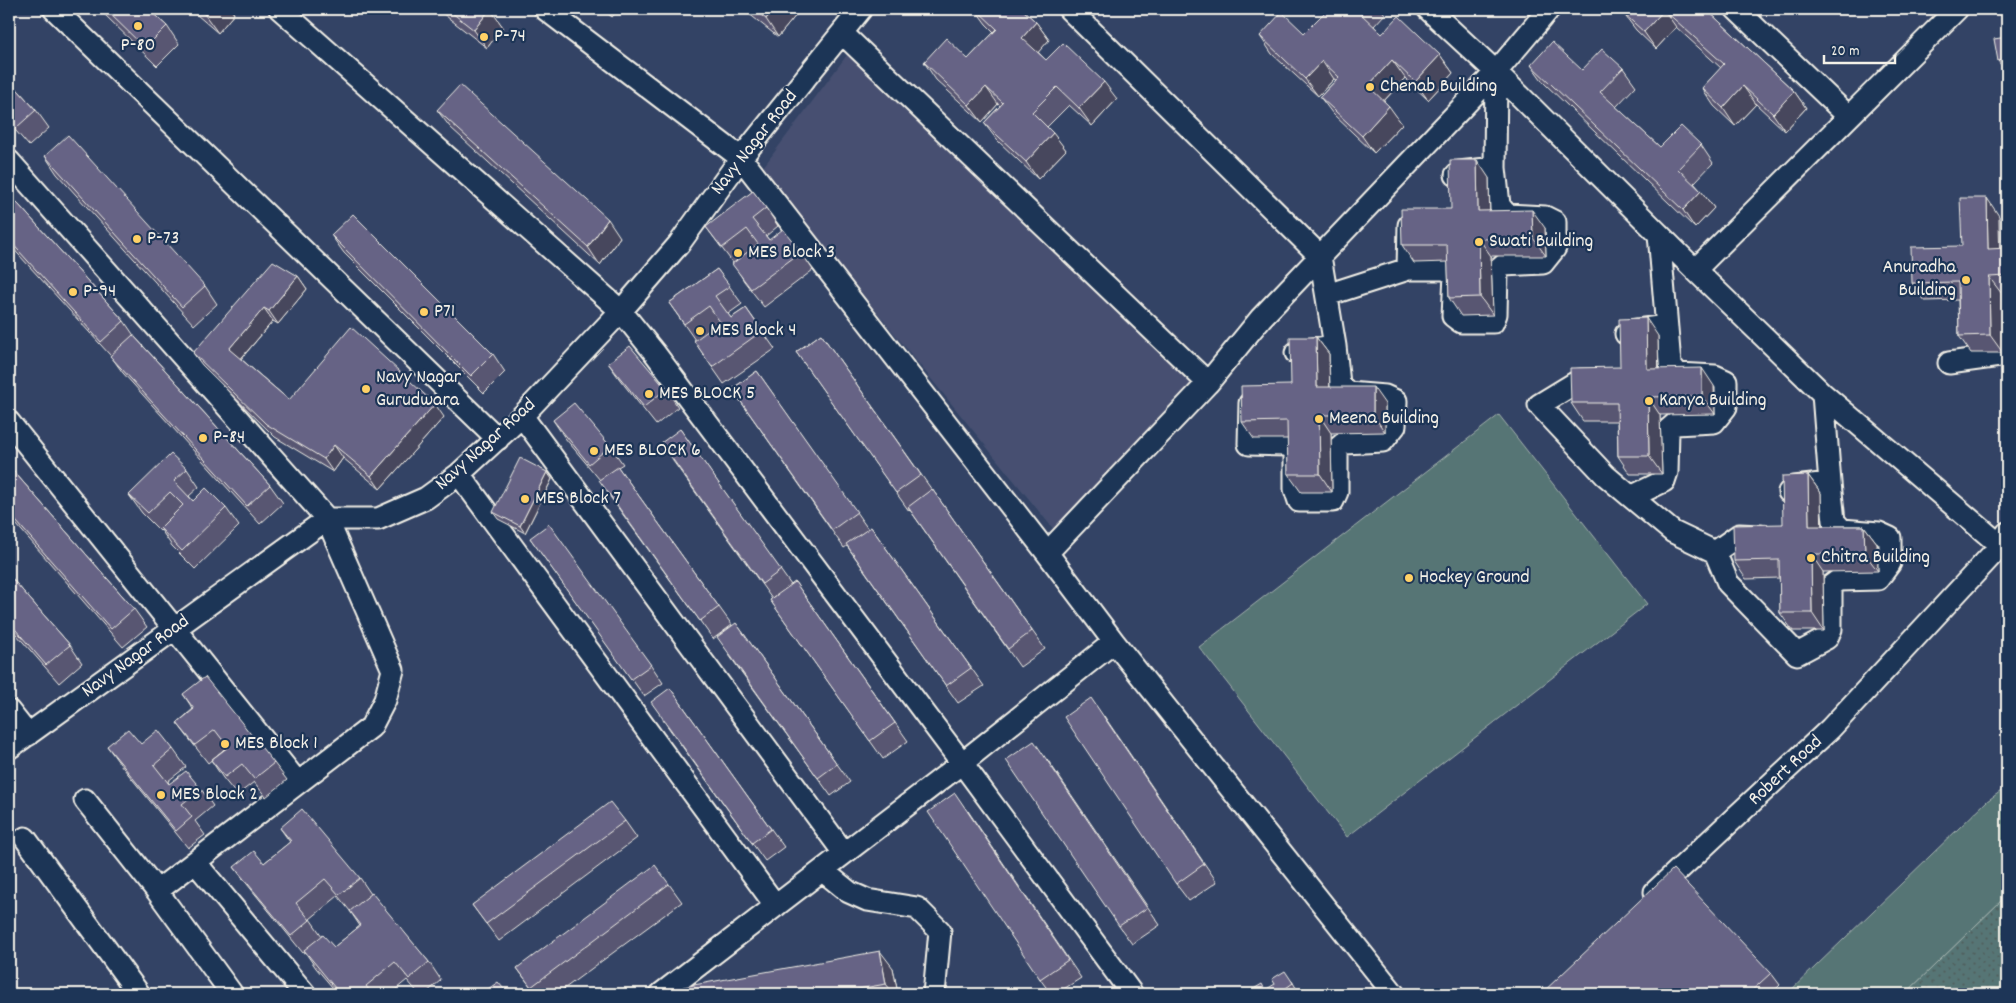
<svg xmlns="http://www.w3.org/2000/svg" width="2016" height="1003" viewBox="0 0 2016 1003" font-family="Dekko,sans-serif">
<defs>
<pattern id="grass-dots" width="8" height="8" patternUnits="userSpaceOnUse" patternTransform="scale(1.25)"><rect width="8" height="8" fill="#567574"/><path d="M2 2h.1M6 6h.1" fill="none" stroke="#505e5d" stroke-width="1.8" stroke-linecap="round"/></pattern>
</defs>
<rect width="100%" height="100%" fill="#334365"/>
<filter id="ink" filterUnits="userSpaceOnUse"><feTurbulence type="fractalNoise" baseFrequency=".02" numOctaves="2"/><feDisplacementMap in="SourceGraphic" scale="10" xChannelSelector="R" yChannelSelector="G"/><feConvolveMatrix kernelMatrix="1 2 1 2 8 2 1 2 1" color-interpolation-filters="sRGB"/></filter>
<g filter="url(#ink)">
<!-- built -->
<path fill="#465071" d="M850 51 1199 383 1055 531 761 170Z"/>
<!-- grass -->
<path fill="url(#grass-dots)" stroke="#a5b3ae" d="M2007 895V994H1905Z"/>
<!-- pitch -->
<path fill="#567574" stroke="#a5b3ae" d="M1499 415 1647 604 1347 837 1199 647Z
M2007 787V895L1905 994H1787L1987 801Z"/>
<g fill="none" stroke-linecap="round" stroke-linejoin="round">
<!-- minor casing -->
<g stroke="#f4f1e8" stroke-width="25">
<path id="minor" d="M54 9 498 439
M280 9 621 311 654 352 962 763 1132 994
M545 9 741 158 1047 553 1114 642 1394 994
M1069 9 1320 256 1335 346 1339 384 1348 393 1385 396 1396 401 1395 426 1383 441 1344 443 1337 449V492L1333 501H1299L1295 489V452L1288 445 1249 444 1250 403
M1428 9 1496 72 1695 270 1823 394 2007 551
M1736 9 1848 116
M842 33 1208 383
M9 161 327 519 393 670 385 700 371 727 157 891
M1456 175 1459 172 1495 168
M1409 225 1408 269H1445L1455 274 1453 316 1461 322H1493L1496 314 1497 271 1504 265 1543 263 1555 248V222L1545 217 1507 215 1499 205 1495 168 1496 72
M1695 270 1957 9
M1327 295 1408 269
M1626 334 1630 331 1666 326
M1296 353 1299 351 1335 346
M1949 363 2007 355
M1598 380H1580L1539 405 1605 475 1631 497 1664 481 1667 472 1668 430 1675 424 1714 422 1726 407V381L1715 376 1678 374 1670 364 1659 234
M1823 394 1830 483
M522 416 844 853
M9 422 298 783
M459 474 776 906
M1631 497 1673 532 1715 552 1739 535 1760 536
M1715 552 1728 583 1797 654 1827 638 1831 629V586L1839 580 1878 579 1890 563V538L1879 533 1842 530 1834 521 1830 483 1794 487 1789 492
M1047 553 1208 383 1261 318 1496 72 1549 9
M9 711 28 735
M9 748 327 519H378L426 498 459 474 522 416 621 311 679 244 741 158 861 9
M85 800 157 891 232 994
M25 838 139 994
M195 862 305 994
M823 871 849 892 867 900 917 908 940 931 934 994
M1655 892 1830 729 2001 545 2007 533
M661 994 962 763 1114 642"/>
</g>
<!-- minor -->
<use href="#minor" stroke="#1d3557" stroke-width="21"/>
</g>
<!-- wall -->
<path fill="#585672" stroke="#f4f1e8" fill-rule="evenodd" d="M99 9H148L167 26 179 44 157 66Z
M190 9H231L234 14 218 33Z
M437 9H489L503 27 487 48Z
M602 9H619L612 17Z
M743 9H793L797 14 778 37Z
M975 9H1022L1036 22 1049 40 1038 52 1046 60 1117 99 1092 126 1069 105 1047 127 1066 150 1038 179 997 140 984 123 1000 106 998 104 982 122 936 80 924 62 968 59 994 32 986 24Z
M1328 9H1381L1385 14 1374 26 1382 34 1440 55 1453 73 1428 100 1405 78 1384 101 1402 124 1374 153 1333 114 1320 97 1336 80 1334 79 1318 96 1272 54 1260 36 1304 33Z
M1706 9 1794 91 1806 108 1785 131 1756 104 1735 126 1714 106 1702 88 1721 68 1676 27 1656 49 1636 30 1623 13Z
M2007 37V73L1998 61Z
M1531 65 1582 70 1623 68 1636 86 1616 107 1660 147 1701 145 1713 163 1694 183 1701 191 1714 208 1695 228 1544 83Z
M9 80 36 110 49 128 29 146 9 123Z
M437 110 620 237 600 265 450 127Z
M45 156 205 286 217 304 194 325 57 174Z
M1489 178 1490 211 1545 228 1546 256H1491L1493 315 1461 316 1449 298 1448 262 1414 263 1402 245 1451 209Z
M9 194 124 321 135 337 270 485 283 503 260 524 123 373 110 355 9 244Z
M766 208 778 226 766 236 769 240 801 252 813 270 764 307 744 281 733 263 706 227Z
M1999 216 2000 249 2007 248V294H2002L2003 353H1971L1959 336 1958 300 1925 301 1912 283 1962 246Z
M331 235 493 354 505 372 484 393 344 253Z
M717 269 742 304 728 314 731 318 746 308 775 349 724 384 694 341 695 340 669 303Z
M298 276 307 289 278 324 273 321 241 359 289 400 444 417 380 489 343 458 333 472 275 437 202 365 193 353Z
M821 334 932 490V489L1045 649 1020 667 910 510 909 511 796 352Z
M1658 336 1659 369 1714 386 1715 414 1660 415 1662 474H1630L1618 456 1617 421H1583L1571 403 1620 367Z
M1316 337 1329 354 1330 387 1385 404V432L1331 433 1332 492H1301L1288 474V439H1254L1242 422 1291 385Z
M608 363 666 389 678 407 656 425 621 381Z
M757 371 868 529 871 527 984 686 958 703 847 546 844 548 732 389Z
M553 420 610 446 623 464 618 467 732 625 713 639 611 498 600 480 565 438Z
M680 429 791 585 795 582 908 741 883 759 770 600 772 599 673 461Z
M9 466 134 609 147 627 123 647 9 516Z
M187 469 199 487 189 496 193 501 226 508 239 526 195 569 172 546 161 530 160 531 142 513 129 495Z
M1808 475 1821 493V526H1864L1877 543 1878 571 1823 572 1824 631H1793L1780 613V578L1746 579 1734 561 1783 524Z
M552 479 525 533 498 519 493 512Z
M530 538 651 665 663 683 644 696Z
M9 575 70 645 82 663 59 683 9 626Z
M736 623 850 782 831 796 729 655Z
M670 688 784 847 765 861 663 720Z
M183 694 274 763 287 780 266 797 254 782 237 795 223 778 211 760 227 747 208 763 190 740 177 723 193 709Z
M1104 716 1217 882 1189 901 1176 884Z
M141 744 173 749 186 767 168 781 169 784 201 789 213 806 195 821 205 835 188 848 120 764 107 746Z
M1047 759 1160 925 1132 944 1119 926Z
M968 811 1081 978 1056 994H1051L1040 979Z
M625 821 637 838 499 941 472 905Z
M280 828 360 878 371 894 429 962 441 980 425 994H419L407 980 390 994H338L316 968 305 952 303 953 247 884 234 867 264 863 290 842ZM338 896 350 911 360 926 334 947 322 936 310 919Z
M669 884 682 902 557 994H536L517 968Z
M893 968 898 994H685Z
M1771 973 1780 985 1771 994H1541Z
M1292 981 1299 993 1266 989Z"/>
<!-- shaded-wall -->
<path fill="#47465d" stroke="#f4f1e8" d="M211 9H231L234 14 218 33 205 15Z
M490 9 503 27 487 48 474 30Z
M606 9H619L612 17Z
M774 9H793L797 14 778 37 766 19Z
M1664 10 1676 27 1656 49 1644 32Z
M1036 22 1049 40 1035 56 1022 38Z
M1440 55 1453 73 1428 100 1415 82Z
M1392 60 1405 78 1381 104 1368 86Z
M1322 61 1334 79 1318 96 1305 79Z
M1104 82 1117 99 1092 126 1079 108Z
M1743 86 1756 104 1735 126 1723 108Z
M986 87 998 104 982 122 969 105Z
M1794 91 1806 108 1785 131 1773 114Z
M1389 106 1402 124 1374 153 1362 136Z
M1053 133 1066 150 1038 179 1026 162Z
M1477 160 1489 178 1490 229 1478 211Z
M1701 191 1714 208 1695 228 1683 210Z
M1987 198 1999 216 2000 267 1988 249Z
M1532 210 1545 228 1546 256 1533 238Z
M608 219 620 237 600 265 588 247Z
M1479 239 1491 256 1493 315 1480 297Z
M298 276 307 289 278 324 269 311Z
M1989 277 2002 294 2003 353 1990 335Z
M264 308 273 321 238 362 229 349Z
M1646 318 1658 336 1659 387 1647 369Z
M1316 337 1329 354 1330 405 1317 387Z
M1702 368 1714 386 1715 414 1702 396Z
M1373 387 1385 404V432L1373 415Z
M1648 397 1660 415 1662 474 1649 456Z
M435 404 444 417 380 489 371 476Z
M1319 415 1331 433 1332 492 1320 474Z
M334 445 343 458 333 472 324 459Z
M547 472 552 479 525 533 520 526Z
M1808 475 1821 493 1822 544 1809 526Z
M1864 526 1877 543 1878 571 1865 554Z
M1811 554 1823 572 1824 631 1812 613Z
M880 951 893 968 898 994H894L886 984Z"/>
<!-- building -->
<path fill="#666485" stroke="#f4f1e8" d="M105 9H148L167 26 145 48Z
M198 9H211L205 15Z
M447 9H490L474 30Z
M753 9H774L766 19Z
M976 9H1022L1036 22 1022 38 1046 60 1063 43 1104 82 1079 108 1057 87 1032 112 1053 133 1026 162 984 123 1003 103 986 87 969 105 924 62 946 38 968 59 997 29Z
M1328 9H1361L1358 11 1382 34 1399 16 1440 55 1415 82 1392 60 1368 86 1389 106 1362 136 1320 97 1339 77 1322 61 1305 79 1260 36 1282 12 1304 33Z
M1627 9H1706L1794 91 1773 114 1743 86 1723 108 1702 88 1724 64 1664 10 1644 32 1623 13Z
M2007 37V59L1998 61 1994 39Z
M1552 42 1582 70 1602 49 1623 68 1600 92 1660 147 1681 126 1701 145 1678 169 1701 191 1683 210 1531 65Z
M9 80 36 110 16 128 9 119Z
M460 85 608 219 588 247 437 110Z
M68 135 205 286 182 307 45 156Z
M1450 160H1477L1478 211 1532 210 1533 238 1479 239 1480 297 1449 298 1447 245H1402L1401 209H1451Z
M753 191 766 208 752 219 769 240 783 229 801 252 751 289 732 264 758 244 747 229 722 248 706 227Z
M9 194 124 321 101 342 9 240Z
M1960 198H1987L1988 249 2007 248V276L1989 277 1990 335 1959 336 1958 282 1912 283 1911 247 1962 246Z
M353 214 493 354 471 376 331 235Z
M273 261 298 276 269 311 264 308 229 349 289 400 351 327 435 404 371 476 334 445 324 459 266 424 193 353Z
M717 269 730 286 715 296 731 318 746 308 762 331 712 367 694 341 720 322 709 306 684 324 669 303Z
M1646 318 1647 369 1702 368V396L1648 397 1649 456H1618L1617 403H1571L1570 368 1620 367 1619 319Z
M821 334 921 475 896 493 796 352Z
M133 335 270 485 247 506 110 356Z
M1290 337H1316L1317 387H1373V415H1319L1320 474H1288L1287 421 1242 422 1241 386 1291 385Z
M630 346 666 389 644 407 608 363Z
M757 371 857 512 832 530 732 389Z
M574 403 610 446 589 464 553 420Z
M680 429 781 570 762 584 661 443Z
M171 454 187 469 174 481 193 501 206 488 226 508 182 551 160 528 183 505 170 492 148 513 129 495Z
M520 458 547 472 520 526 493 512Z
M9 466 134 609 111 629 9 513Z
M618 467 719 607 700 621 599 480Z
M1808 475 1809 526H1864L1865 554H1811L1812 613H1780L1779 560 1734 561 1733 525 1783 524 1782 476Z
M932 489 1032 631 1008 649 908 507Z
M549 524 651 665 631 679 530 538Z
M871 527 971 668 946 686 846 544Z
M9 575 70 645 46 665 9 622Z
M795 582 895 723 870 741 770 600Z
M736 623 837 764 818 778 717 637Z
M205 677 274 763 254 779 242 764 225 777 211 760 228 747 215 730 195 745 177 723 194 709 183 694Z
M670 688 771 829 752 843 651 702Z
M1091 698 1204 864 1176 884 1064 717Z
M128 729 141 744 158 730 173 749 154 765 169 784 186 771 201 789 182 804 192 817 176 831 107 746Z
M1034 741 1147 908 1119 926 1006 760Z
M955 793 1068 960 1040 979 928 812Z
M610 802 625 821 486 924 472 905Z
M302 809 360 878 339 895 325 879 296 903 310 920 291 936 234 867 254 851 264 863 291 841 280 828Z
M655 865 669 884 531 987 517 968Z
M1673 869 1771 973 1748 994H1541Z
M372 893 429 962 409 979 395 962 366 986 372 994H340L304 950 323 935 334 947 361 925 350 911Z
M880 951 886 984 830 994H685L683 987Z
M1285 971 1293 983 1286 988 1289 992 1296 988 1299 994H1245L1262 984 1265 990 1275 984 1272 979Z
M498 982 508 994H481Z"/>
</g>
<!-- markers -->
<g fill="#ffd166" stroke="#1d3557" stroke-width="2">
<circle cx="138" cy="26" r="5"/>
<circle cx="484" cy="37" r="5"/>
<circle cx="1370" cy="87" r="5"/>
<circle cx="137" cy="239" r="5"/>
<circle cx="1479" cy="242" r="5"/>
<circle cx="738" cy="253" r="5"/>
<circle cx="1966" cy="280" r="5"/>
<circle cx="73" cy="292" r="5"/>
<circle cx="424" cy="312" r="5"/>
<circle cx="700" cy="331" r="5"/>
<circle cx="366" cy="389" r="5"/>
<circle cx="649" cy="394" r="5"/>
<circle cx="1649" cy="401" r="5"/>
<circle cx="1319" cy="419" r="5"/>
<circle cx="203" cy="438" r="5"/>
<circle cx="594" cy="451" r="5"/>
<circle cx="525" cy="499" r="5"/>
<circle cx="1811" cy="558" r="5"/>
<circle cx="1409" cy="578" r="5"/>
<circle cx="225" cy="744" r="5"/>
<circle cx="161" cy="795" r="5"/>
</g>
<g text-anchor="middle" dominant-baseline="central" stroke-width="4.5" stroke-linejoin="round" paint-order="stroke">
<!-- poi labels -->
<g font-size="20" fill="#f4f1e8" stroke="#1d3557" text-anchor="start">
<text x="494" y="37">P-74</text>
<text x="138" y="46" text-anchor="middle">P-80</text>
<text x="1380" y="87">Chenab Building</text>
<text x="147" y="239">P-73</text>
<text x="1489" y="242">Swati Building</text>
<text x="748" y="253">MES Block 3</text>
<text x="1956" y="268" text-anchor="end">Anuradha<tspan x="1956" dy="23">Building</tspan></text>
<text x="83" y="292">P-94</text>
<text x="434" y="312">P71</text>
<text x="710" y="331">MES Block 4</text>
<text x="376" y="378">Navy Nagar<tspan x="376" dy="23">Gurudwara</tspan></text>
<text x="659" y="394">MES BLOCK 5</text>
<text x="1659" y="401">Kanya Building</text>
<text x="1329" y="419">Meena Building</text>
<text x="213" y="438">P-84</text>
<text x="604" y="451">MES BLOCK 6</text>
<text x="535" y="499">MES Block 7</text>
<text x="1821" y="558">Chitra Building</text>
<text x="1419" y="578">Hockey Ground</text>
<text x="235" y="744">MES Block 1</text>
<text x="171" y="795">MES Block 2</text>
</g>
<!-- street labels -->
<g font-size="20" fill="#f4f1e8" stroke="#1d3557">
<text transform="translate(755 143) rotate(-52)">Navy Nagar Road</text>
<text transform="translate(486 445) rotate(-42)">Navy Nagar Road</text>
<text transform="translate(136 657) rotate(-36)">Navy Nagar Road</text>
<text transform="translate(1786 771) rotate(-43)">Robert Road</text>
</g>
</g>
<!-- margin -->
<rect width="2016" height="1003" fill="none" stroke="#1d3557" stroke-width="30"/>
<rect x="15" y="15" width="1986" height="973" fill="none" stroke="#f4f1e8" stroke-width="2" filter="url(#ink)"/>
<!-- scale -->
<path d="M1824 55v8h71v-8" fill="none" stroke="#f4f1e8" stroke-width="2.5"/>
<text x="1831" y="55" font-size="15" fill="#f4f1e8" stroke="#1d3557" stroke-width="4" paint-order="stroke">20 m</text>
</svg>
